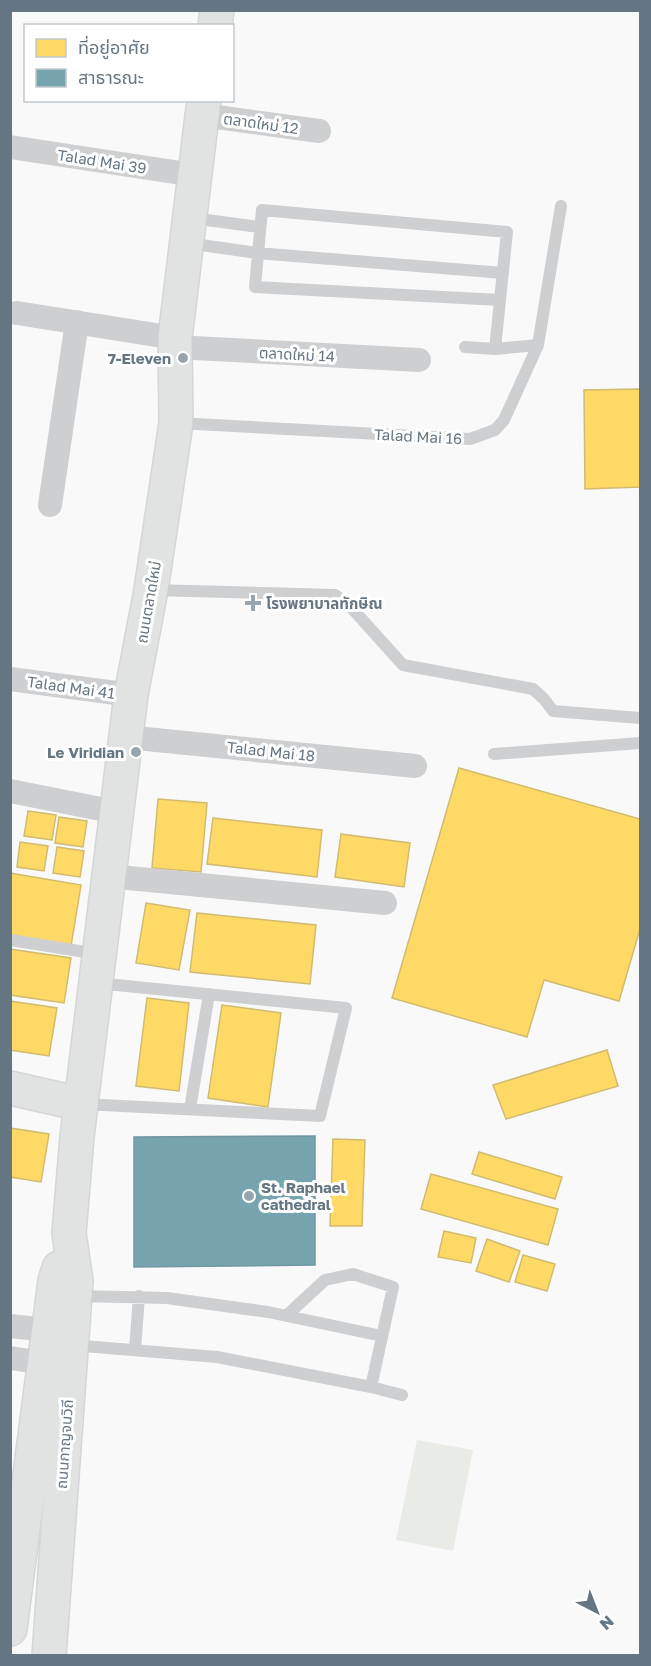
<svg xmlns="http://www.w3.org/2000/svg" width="651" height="1666" viewBox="0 0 651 1666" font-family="'Golos Text','Noto Sans Thai',sans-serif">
<rect width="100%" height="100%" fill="#f9f9f9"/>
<!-- green -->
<path fill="#e8ebe6" d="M417 1440 473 1450 453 1551 396 1540Z"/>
<!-- homes -->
<path fill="#ffd966" stroke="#d1bb6f" stroke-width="1.5" d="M640 389V487L585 489 584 390Z
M459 768 640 819V929L619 1001 544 980 527 1037 392 998Z
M158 799 207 803 201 872 152 868Z
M28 811 56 815 52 840 24 836Z
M59 817 87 821 83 847 55 843Z
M213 818 322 830 317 877 207 864Z
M341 834 410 843 404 887 335 877Z
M20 842 48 846 44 871 17 867Z
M57 847 84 851 80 877 53 873Z
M10 873 81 885 71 946 10 936Z
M146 903 190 910 179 970 136 963Z
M197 913 316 925 310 984 190 972Z
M10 949 71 958 64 1003 10 995Z
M147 998 189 1003 179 1091 136 1086Z
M10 1001 57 1008 49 1056 10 1050Z
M222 1005 281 1013 268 1107 208 1098Z
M607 1050 618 1086 506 1119 493 1085Z
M10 1128 49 1134 41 1182 10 1177Z
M333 1139 365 1140 362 1226H330Z
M479 1152 562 1177 555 1199 472 1174Z
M431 1174 558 1209 548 1245 421 1209Z
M444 1231 476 1238 471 1263 438 1257Z
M487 1239 520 1251 509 1282 476 1271Z
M523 1255 555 1264 547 1291 515 1282Z"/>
<!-- public -->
<path fill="#76a5af" stroke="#7197a2" stroke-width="1.5" d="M315 1136V1265L134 1267V1137Z"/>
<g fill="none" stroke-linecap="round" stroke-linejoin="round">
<!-- secondary casing -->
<g stroke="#d5d6d7" stroke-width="36">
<path id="secondary" d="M10 1088 81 1104"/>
</g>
<!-- primary casing -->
<g stroke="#d5d6d7" stroke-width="36">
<path id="primary" d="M215 26 217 10
M10 1629 55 1281 59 1268
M49 1656 76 1281 69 1233 77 1137 131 695 151 590 176 423 175 338 204 100"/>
</g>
<!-- lane -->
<path stroke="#cecfd0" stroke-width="12" d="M192 218 259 227
M187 243 257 253 503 273
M465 347 495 349 538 345
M495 349 507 232 262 210 255 287 500 300
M177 423 470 439 495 430 504 420 538 345 561 206
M152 590 335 595 349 605 403 665 533 689 544 699 553 711 640 718
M494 754 640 743
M10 940 98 954
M82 1104 320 1116 346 1008 96 983
M190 1109 209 994
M76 1296 167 1298 268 1312 382 1336
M286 1316 325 1280 353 1274 393 1287 371 1387
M71 1345 217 1357 371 1387 402 1395
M135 1350 139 1296"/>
<!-- street -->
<path stroke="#cecfd0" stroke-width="24" d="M202 115 319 131
M10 147 194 175
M17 313 175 338
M175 347 419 360
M50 505 77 322
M10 679 131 695
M126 737 415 766
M10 791 116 812
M108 876 385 903
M10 1326 48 1330
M10 1358 44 1363"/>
<!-- secondary -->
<use href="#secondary" stroke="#e1e2e2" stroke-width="33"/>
<!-- primary -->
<use href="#primary" stroke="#e1e2e2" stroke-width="33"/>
</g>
<!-- markers -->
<g fill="#99a4ac" stroke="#fff" stroke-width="2">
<circle cx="183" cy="358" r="6"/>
<path d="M250 594h6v6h6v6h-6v6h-6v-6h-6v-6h6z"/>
<circle cx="136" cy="752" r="6"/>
<circle cx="249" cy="1196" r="6"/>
</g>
<g text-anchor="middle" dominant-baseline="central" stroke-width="6" stroke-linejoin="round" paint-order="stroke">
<!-- street labels -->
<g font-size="15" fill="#657683" stroke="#fff">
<text transform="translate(261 123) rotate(8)">ตลาดใหม่ 12</text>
<text transform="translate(102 161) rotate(9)">Talad Mai 39</text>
<text transform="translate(297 354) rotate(3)">ตลาดใหม่ 14</text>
<text transform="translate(418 436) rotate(3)">Talad Mai 16</text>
<text transform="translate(148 602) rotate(-80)">ถนนตลาดใหม่</text>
<text transform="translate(71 687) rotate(8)">Talad Mai 41</text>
<text transform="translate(271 751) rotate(6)">Talad Mai 18</text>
<text transform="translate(64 1444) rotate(-86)">ถนนกาญจนวิถี</text>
</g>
<!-- poi labels -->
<g font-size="15" font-weight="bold" fill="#657683" stroke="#fff" text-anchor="end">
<text x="171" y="358">7-Eleven</text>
<text x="266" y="603" text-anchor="start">โรงพยาบาลทักษิณ</text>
<text x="124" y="752">Le Viridian</text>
<text x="261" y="1187" text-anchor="start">St. Raphael<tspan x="261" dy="17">cathedral</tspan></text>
</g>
</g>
<!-- border -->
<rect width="651" height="1666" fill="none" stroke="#657683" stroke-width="24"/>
<!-- legend -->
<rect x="24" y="24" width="210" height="78" fill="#ffffff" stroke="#c1c8cd" stroke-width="1.5"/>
<rect x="36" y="39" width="30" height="18" fill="#ffd966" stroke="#c1c8cd" stroke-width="1.5"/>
<text x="78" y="54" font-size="18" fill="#657683">ที่อยู่อาศัย</text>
<rect x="36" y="69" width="30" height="18" fill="#76a5af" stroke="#c1c8cd" stroke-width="1.5"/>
<text x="78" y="84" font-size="18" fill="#657683">สาธารณะ</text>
<!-- north arrow -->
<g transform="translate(597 1612) rotate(138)" stroke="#ffffff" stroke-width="4.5" paint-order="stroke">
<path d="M0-4.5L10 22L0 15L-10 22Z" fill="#657683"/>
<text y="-9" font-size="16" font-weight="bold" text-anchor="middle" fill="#657683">N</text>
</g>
</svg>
